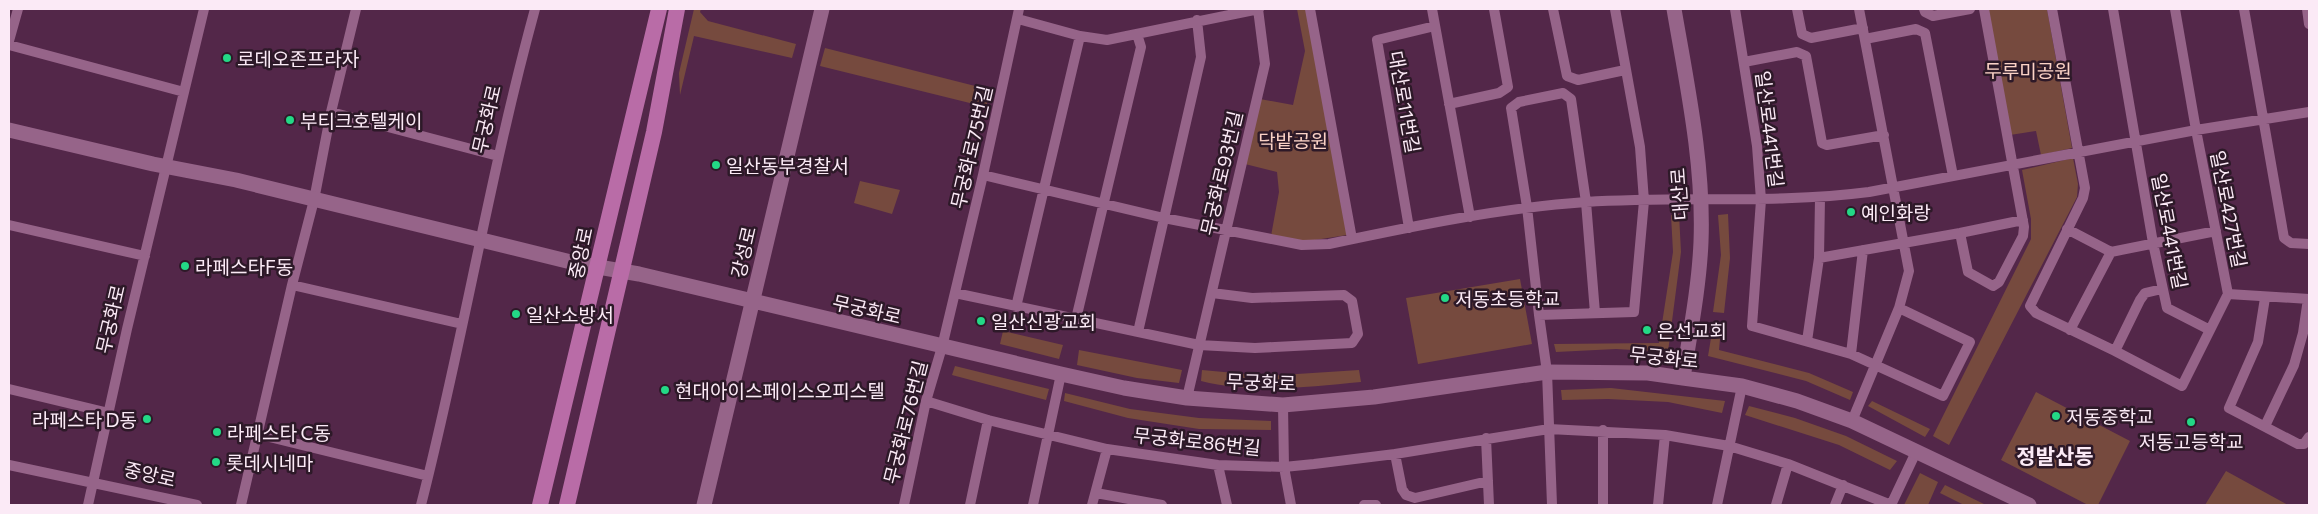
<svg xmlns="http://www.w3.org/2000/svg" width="2318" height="514" viewBox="0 0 2318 514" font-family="Commissioner,'Noto Sans KR',sans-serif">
<rect width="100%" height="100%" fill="#532749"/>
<!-- green -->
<path fill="#764a3e" d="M694 9H701L700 12 708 21 796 44 792 58 694 36 680 95 679 73Z
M1297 9H1307L1347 235 1302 242 1271 236 1279 192 1277 172 1245 164 1260 99 1293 105 1305 51Z
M1988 9H2047L2072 148 2041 155 2036 131 2010 135Z
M825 48 991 90 986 107 820 66Z
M2073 158 2078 184 2077 197 1949 445 1933 436 2031 239V219L2022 170Z
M860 181 900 190 892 214 854 203Z
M1679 214 1681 252 1668 352 1616 349 1556 352 1554 344 1659 343 1673 252 1671 215Z
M1728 214 1730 258 1724 313 1713 312 1721 255 1718 215Z
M1520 279 1532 344 1418 364 1406 298Z
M1713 326 1721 327 1719 350 1809 373 1853 392 1850 400 1806 381 1708 356Z
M1003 331 1063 345 1059 359 1000 344Z
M1079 350 1182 370 1179 383 1137 378 1077 365Z
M955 366 1049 389 1046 400 952 375Z
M1202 370 1267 376 1359 370 1361 382C1307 387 1253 394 1201 381Z
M1611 388 1725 401 1722 413 1668 402 1608 399 1562 400 1561 390Z
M2036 392 2130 441 2098 505H2088L2001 460Z
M1065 393 1130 409 1199 418 1271 421V430L1199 429 1128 418 1064 401Z
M1872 401 1930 429 1925 437 1868 406Z
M1749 406 1795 418 1846 436 1897 461 1890 470 1839 445 1745 415Z
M2226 471 2288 505H2205Z
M1920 473 1938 482 1928 505H1904Z
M1945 485 1986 505H1964L1940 493Z"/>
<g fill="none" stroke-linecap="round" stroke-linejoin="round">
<!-- street -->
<path stroke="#966489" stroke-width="10" d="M1310 9 1352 239
M1432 9 1470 217
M1553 9 1567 76 1578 80 1625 70
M1735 9 1757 146 1761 200 1752 326 1851 354 1943 396 1970 342 1899 308
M1797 9 1802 34 1811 38 1863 28
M1924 9 1925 12 1933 16 1970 9
M2052 9 2085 188 2083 198 2030 306 2036 313 2115 351 2182 386 2228 294
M2113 9 2153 243 2167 308 2210 330
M2175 9 2196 130 2228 294 2309 299
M2244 9 2284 238 2291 243 2309 244
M2307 9 2309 24
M1018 19 1080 36 1107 40 1259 9
M1865 39 1916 29 1925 33 1953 176
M9 41 18 9
M9 45 184 92
M1744 62 1797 52 1806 56 1822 143 1827 145 1884 135
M1449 104 1499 93 1508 87 1494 9
M331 112 498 156
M983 175 1164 218 1302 245 1329 244C1414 226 1500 208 1586 202 1681 196 1775 204 1869 192L2196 130 2309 112
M9 225 145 256
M1409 228 1377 40 1435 26
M2067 229 2111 252
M1960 233 1968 272 1993 286 1999 282 2023 236 2024 227 1984 9
M1819 258 1960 233 2023 220
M292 285 462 324
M955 293 1199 345 1255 348 1352 343 1358 334 1352 301 1344 295 1252 298 1212 293
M2265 298 2258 342 2229 408 2298 444H2304L2309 437
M1016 307 1080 36
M1595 313 1586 202 1571 99 1563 93 1519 102 1511 108 1527 207 1539 315 1634 312 1644 201 1640 147 1615 9
M1539 315 1547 372 1552 505
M1076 319 1141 47 1137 34
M2070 330 2111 252 2216 231
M1138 332 1201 57 1197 20
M1807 341 1819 258 1820 198
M2115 351 2140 300 2145 293 2162 289
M1851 354 1863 250
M9 389 109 413
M1187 398 1265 64 1258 9
M926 401 988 420 1107 449 1218 465 1284 467 1314 464 1395 454 1549 429 1665 435 1729 446 1788 464 1891 505
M1283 405 1284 467 1291 505
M1852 421 1899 308 1909 271 1859 9
M2265 426 2294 365 2303 333 2308 299
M257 434 428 476
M1486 438 1489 505
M1395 454 1402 489 1406 495 1415 498 1488 481
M9 465 197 505
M1218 465 1227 505
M1096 493 1162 505
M88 505 127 329 204 9
M241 505 292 285 314 200 331 112 356 9
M421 505C463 341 490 173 535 9
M904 505 926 401 942 347 983 175 1019 9
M970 505 988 420
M1033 505 1061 374
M1092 505 1107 449
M1364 505H1376
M1603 505V430
M1658 505 1665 435
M1717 505 1742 386
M1776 505 1788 464
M1835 505 1843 485
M1891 505 1916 452"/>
<!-- secondary -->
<path stroke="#966489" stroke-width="15" d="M1674 9C1687 85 1704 164 1701 242 1699 288 1690 333 1683 378
M9 130 153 164 236 180 575 263 639 274 1061 374 1124 388 1187 398 1283 405 1374 397 1547 372 1648 373 1683 378 1742 386 1797 401 1852 421 2029 505
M704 505 822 9"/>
<!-- primary -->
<path stroke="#b96ca7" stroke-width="16" d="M540 505 659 9
M567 505 654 132 677 9"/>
</g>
<!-- markers -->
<g fill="#23d886" stroke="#2d1928" stroke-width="2">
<circle cx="227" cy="58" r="5"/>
<circle cx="290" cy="120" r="5"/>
<circle cx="716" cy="165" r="5"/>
<circle cx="1851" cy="212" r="5"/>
<circle cx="185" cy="266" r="5"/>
<circle cx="1445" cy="298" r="5"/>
<circle cx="516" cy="314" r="5"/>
<circle cx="981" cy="321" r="5"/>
<circle cx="1647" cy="330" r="5"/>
<circle cx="665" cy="390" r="5"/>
<circle cx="2056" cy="416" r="5"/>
<circle cx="147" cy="419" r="5"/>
<circle cx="2191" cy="422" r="5"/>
<circle cx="217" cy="432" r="5"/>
<circle cx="216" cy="462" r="5"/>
</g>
<g text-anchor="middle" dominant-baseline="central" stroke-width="5" stroke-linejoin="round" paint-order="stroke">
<!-- poi labels -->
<g font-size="19" fill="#fbeaf6" stroke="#2d1928" text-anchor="start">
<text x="237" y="58">로데오존프라자</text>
<text x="300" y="120">부티크호텔케이</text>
<text x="726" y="165">일산동부경찰서</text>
<text x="1861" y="212">예인화랑</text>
<text x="195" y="266">라페스타F동</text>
<text x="1455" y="298">저동초등학교</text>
<text x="526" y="314">일산소방서</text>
<text x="991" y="321">일산신광교회</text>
<text x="1657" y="330">은선교회</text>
<text x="675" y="390">현대아이스페이스오피스텔</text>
<text x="2066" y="416">저동중학교</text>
<text x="137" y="419" text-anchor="end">라페스타 D동</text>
<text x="227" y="432">라페스타 C동</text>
<text x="2191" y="441" text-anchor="middle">저동고등학교</text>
<text x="226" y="462">롯데시네마</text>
</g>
<!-- park labels -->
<g font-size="19" fill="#fbd2c6" stroke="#2d1928">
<text x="2028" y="70">두루미공원</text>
<text x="1293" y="140">닥밭공원</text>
</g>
<!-- street labels -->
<g font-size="19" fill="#fbeaf6" stroke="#2d1928">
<text transform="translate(1405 102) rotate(80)">대산로11번길</text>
<text transform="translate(486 119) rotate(-77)">무궁화로</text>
<text transform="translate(1770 129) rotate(83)">일산로441번길</text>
<text transform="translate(971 147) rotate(-77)">무궁화로75번길</text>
<text transform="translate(1221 173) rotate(-77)">무궁화로93번길</text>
<text transform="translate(1679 194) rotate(-94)">대산로</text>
<text transform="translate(2229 209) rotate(79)">일산로427번길</text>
<text transform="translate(2170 231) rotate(79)">일산로441번길</text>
<text transform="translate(743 252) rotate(-77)">강성로</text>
<text transform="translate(580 253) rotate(-78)">중앙로</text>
<text transform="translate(867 309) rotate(13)">무궁화로</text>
<text transform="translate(110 319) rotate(-77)">무궁화로</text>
<text transform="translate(1664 357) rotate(6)">무궁화로</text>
<text transform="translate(1261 382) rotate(2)">무궁화로</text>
<text transform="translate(905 422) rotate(-76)">무궁화로76번길</text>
<text transform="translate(1197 441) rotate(6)">무궁화로86번길</text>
<text transform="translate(150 474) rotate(13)">중앙로</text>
</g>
<!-- quarter labels -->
<g font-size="21" font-weight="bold" fill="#fbeaf6" stroke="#2d1928">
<text x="2055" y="455">정발산동</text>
</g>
</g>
<!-- border -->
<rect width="2318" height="514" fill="none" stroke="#fbeaf6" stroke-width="20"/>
</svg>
